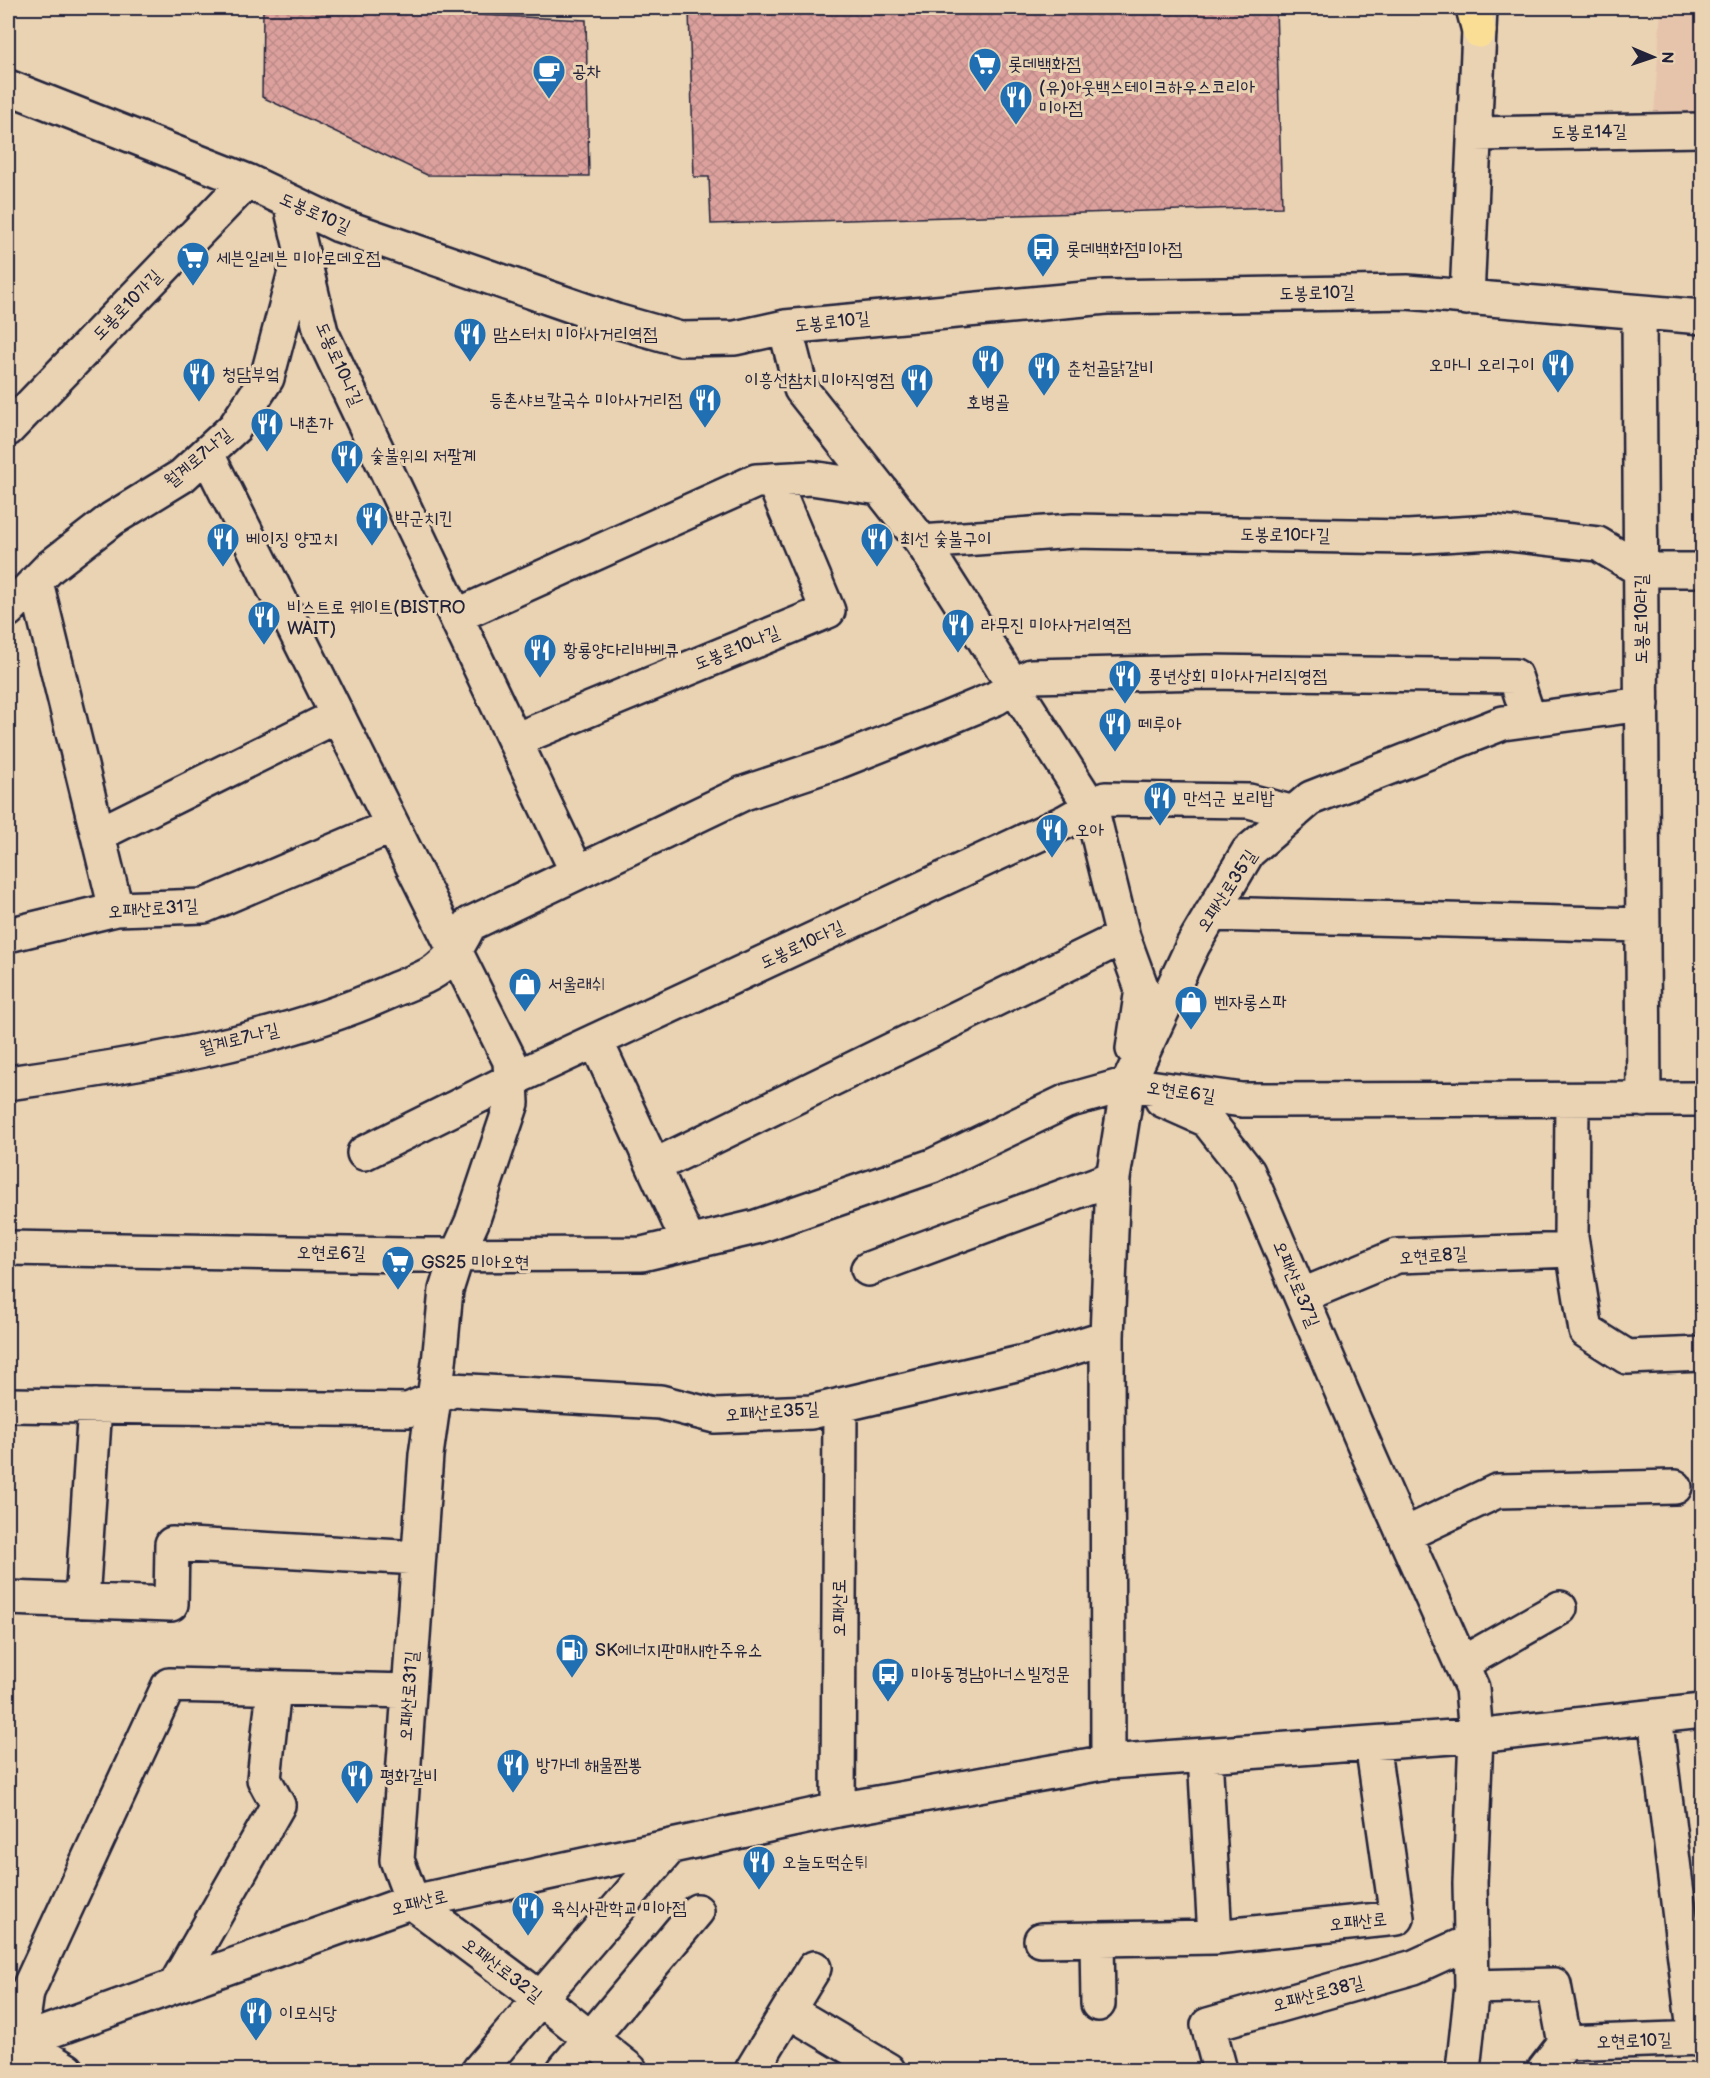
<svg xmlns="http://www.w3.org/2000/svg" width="1710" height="2078" viewBox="0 0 1710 2078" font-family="'Balsamiq Sans','Poor Story',sans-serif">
<defs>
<pattern id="building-cross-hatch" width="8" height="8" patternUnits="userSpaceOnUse" patternTransform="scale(1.5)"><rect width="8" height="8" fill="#dca19d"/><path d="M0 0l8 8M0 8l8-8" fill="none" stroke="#bc8a88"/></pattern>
</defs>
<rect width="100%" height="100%" fill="#ead3b3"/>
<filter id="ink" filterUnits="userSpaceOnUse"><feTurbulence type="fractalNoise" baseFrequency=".0167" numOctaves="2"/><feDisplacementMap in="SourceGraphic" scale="12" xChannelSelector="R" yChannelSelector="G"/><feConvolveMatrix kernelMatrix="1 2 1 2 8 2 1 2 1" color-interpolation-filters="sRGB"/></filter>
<g filter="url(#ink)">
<!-- built -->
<path fill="#e6c4ac" d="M1661 8H1702V127L1653 131Z"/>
<!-- building -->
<path fill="url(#building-cross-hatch)" stroke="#22223b" stroke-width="1.5" d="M263 8H331L586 20 589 176 427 175 262 97Z
M766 8H1276L1282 207 711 224 709 177H694L689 10Z"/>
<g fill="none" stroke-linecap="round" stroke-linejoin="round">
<!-- minor casing -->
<g stroke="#22223b" stroke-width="38">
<path id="minor" d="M8 87 247 181 339 225 616 321 680 339 735 338 785 327 1106 297 1407 292 1702 317
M1475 134 1702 130
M290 202 321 332 577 872
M1467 298 1480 8
M1639 313 1644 1100
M785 327 801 389 922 542 1091 807 1123 937 1142 989 1133 1049
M8 429 247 181
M207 454 510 1061 512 1103 472 1222 457 1255 446 1290 439 1363 426 1455 397 1860 413 1903 540 1998 630 2070
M922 542 1073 531 1408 537 1492 532 1598 544 1641 570H1702
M36 582 116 909
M8 610 50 567 112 519 182 476 235 427 267 378 300 253
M456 616 756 481 811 478 879 488
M515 740 828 611 773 480
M99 834 337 716
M1211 914 1643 925
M8 935 116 909 204 906 392 826
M596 1041 689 1243
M8 1083C130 1066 277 1043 389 992 404 985 422 980 435 971 453 958 460 943 470 924L744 793 837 762 946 719 996 698 1031 676 1207 672 1515 676 1529 719
M1162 1100 1207 1120 1248 1172 1370 1458 1472 1688 1476 1736 1470 1883 1472 1987 1463 2070
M1572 1100 1571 1237 1586 1331 1627 1357 1702 1354
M364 1153 511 1080 1065 822 1105 799 1249 801 1294 813
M654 1166 1123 937
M8 1248 407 1255 642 1254 756 1227 932 1166 1067 1101 1128 1084 1242 1100 1702 1099
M868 1269 1113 1178
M1301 1296 1397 1256 1572 1250
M8 1405 408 1410 453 1390 660 1402 715 1416 811 1412 1033 1360 1107 1337
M1404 1535 1497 1491 1675 1487
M8 1598 171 1604 172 1544 418 1558
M82 1601 95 1406
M1461 1664 1560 1608
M1655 1716 1695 2039
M1205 1755 1215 1937 1397 1918 1372 1743
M1108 1762 1107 1337 1113 1178 1128 1084 1193 945 1248 852 1311 798 1503 723 1642 704
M838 1810 840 1405
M1097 1939 1098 2004
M1041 1940 1215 1937
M175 1986 278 1805 264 1779 274 1688
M1472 1987 1554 1985 1565 2043 1702 2038
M789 2011 888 2070
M8 2034 67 2070
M8 2046 404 1904 838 1810 1108 1762 1494 1734 1702 1711
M16 2070 27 1992 169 1685 409 1691
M479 2070 671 1846
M564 2070 697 1911
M752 2070 814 1968
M1220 2070 1208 2025 1414 1967 1471 1941
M1544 2070 1565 2043"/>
</g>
<!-- major casing -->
<g stroke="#22223b" stroke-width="38">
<path id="major" d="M1473 8 1479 31"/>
</g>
<!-- minor -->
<use href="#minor" stroke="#ead3b3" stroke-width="33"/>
<!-- major -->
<use href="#major" stroke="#fbde96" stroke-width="33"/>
</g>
</g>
<!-- icons -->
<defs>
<g id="supermarket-pin" transform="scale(1.725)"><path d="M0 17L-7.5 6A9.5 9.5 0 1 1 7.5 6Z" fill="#1f6fb2" stroke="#ead3b3"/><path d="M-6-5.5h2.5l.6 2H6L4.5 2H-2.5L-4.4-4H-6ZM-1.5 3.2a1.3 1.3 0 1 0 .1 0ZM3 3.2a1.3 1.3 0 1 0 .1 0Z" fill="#fff"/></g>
<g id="cafe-pin" transform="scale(1.725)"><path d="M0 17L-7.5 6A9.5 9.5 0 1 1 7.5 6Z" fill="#1f6fb2" stroke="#ead3b3"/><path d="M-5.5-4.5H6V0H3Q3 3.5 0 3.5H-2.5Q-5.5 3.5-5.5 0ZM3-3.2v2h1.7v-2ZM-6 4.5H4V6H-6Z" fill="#fff"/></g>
<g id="restaurant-pin" transform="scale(1.725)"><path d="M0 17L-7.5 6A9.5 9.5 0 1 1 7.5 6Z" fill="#1f6fb2" stroke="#ead3b3"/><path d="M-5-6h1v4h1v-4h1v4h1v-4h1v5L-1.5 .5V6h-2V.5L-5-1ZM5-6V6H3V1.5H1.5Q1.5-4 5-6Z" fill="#fff"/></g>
<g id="bus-pin" transform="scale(1.725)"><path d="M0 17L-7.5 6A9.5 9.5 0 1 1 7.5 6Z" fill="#1f6fb2" stroke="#ead3b3"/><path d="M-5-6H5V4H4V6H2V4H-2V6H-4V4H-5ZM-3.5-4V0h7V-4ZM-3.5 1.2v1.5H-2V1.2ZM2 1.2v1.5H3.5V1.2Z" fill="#fff"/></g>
<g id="shop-pin" transform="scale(1.725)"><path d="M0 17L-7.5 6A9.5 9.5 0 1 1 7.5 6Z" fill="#1f6fb2" stroke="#ead3b3"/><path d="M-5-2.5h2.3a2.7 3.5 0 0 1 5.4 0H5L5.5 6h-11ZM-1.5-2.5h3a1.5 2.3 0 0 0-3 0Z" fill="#fff"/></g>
<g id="fuel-pin" transform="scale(1.725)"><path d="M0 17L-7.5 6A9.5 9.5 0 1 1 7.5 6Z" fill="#1f6fb2" stroke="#ead3b3"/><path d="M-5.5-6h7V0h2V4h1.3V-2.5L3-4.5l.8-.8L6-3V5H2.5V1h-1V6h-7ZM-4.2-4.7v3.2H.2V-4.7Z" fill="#fff"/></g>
</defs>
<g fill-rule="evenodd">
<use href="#supermarket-pin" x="985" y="64"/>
<use href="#cafe-pin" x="549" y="71"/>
<use href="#restaurant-pin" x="1016" y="97"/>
<use href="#bus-pin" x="1043" y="249"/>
<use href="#supermarket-pin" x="193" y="258"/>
<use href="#restaurant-pin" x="470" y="334"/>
<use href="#restaurant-pin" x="988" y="361"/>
<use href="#restaurant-pin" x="1558" y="365"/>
<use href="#restaurant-pin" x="1044" y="368"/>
<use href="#restaurant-pin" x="199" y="374"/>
<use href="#restaurant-pin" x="917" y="380"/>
<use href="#restaurant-pin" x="705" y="400"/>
<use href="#restaurant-pin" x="267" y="424"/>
<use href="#restaurant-pin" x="347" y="456"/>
<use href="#restaurant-pin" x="372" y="518"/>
<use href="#restaurant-pin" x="223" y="539"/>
<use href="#restaurant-pin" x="877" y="539"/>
<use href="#restaurant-pin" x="264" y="617"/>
<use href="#restaurant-pin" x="958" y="625"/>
<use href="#restaurant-pin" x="540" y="650"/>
<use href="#restaurant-pin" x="1125" y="676"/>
<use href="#restaurant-pin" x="1115" y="724"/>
<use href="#restaurant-pin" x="1160" y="798"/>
<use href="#restaurant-pin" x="1052" y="830"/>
<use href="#shop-pin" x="525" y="984"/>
<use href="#shop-pin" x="1191" y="1002"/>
<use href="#supermarket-pin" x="398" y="1262"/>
<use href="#fuel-pin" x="572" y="1650"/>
<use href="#bus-pin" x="888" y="1674"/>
<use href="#restaurant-pin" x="513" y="1765"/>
<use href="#restaurant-pin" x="357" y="1776"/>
<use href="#restaurant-pin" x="759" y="1862"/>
<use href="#restaurant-pin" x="528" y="1908"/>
<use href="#restaurant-pin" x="256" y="2013"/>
</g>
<g text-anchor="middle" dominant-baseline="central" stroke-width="6" stroke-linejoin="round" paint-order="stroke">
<!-- poi labels -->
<g font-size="18" fill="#22223b" stroke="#ead3b3" text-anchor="start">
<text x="1008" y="64">롯데백화점</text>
<text x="572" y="71">공차</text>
<text x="1039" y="87">(유)아웃백스테이크하우스코리아<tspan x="1039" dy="21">미아점</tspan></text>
<text x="1066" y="249">롯데백화점미아점</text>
<text x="216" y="258">세븐일레븐 미아로데오점</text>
<text x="493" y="334">맘스터치 미아사거리역점</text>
<text x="1535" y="365" text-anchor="end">오마니 오리구이</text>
<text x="1067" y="368">춘천골닭갈비</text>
<text x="222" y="374">청담부엌</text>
<text x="894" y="380" text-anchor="end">이흥선참치 미아직영점</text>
<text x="682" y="400" text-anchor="end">등촌샤브칼국수 미아사거리점</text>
<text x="988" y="402" text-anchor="middle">호병골</text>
<text x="290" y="424">내촌가</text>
<text x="370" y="456">숯불위의 저팔계</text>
<text x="395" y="518">박군치킨</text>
<text x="246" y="539">베이징 양꼬치</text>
<text x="900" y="539">최선 숯불구이</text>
<text x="287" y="607">비스트로 웨이트(BISTRO<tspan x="287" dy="21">WAIT)</tspan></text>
<text x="981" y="625">라무진 미아사거리역점</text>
<text x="563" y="650">황룡양다리바베큐</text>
<text x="1148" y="676">풍년상회 미아사거리직영점</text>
<text x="1138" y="724">떼루아</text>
<text x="1183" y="798">만석군 보리밥</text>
<text x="1075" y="830">오아</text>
<text x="548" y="984">서울래쉬</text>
<text x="1214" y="1002">벤자롱스파</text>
<text x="421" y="1262">GS25 미아오현</text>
<text x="595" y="1650">SK에너지판매새한주유소</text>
<text x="911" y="1674">미아동경남아너스빌정문</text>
<text x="536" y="1765">방가네 해물짬뽕</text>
<text x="380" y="1776">평화갈비</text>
<text x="782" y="1862">오늘도떡순튀</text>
<text x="551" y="1908">육식사관학교 미아점</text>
<text x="279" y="2013">이모식당</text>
</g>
<!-- street labels -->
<g font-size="18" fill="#22223b" stroke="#ead3b3">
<text transform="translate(1589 132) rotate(-1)">도봉로14길</text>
<text transform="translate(315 213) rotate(24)">도봉로10길</text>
<text transform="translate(1317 293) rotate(-1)">도봉로10길</text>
<text transform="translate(127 305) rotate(-46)">도봉로10가길</text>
<text transform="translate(832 322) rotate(-6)">도봉로10길</text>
<text transform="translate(339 364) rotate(66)">도봉로10나길</text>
<text transform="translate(198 458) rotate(-40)">월계로7나길</text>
<text transform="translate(1285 535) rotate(1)">도봉로10다길</text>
<text transform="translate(1641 619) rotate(-90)">도봉로10라길</text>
<text transform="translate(737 648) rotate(-22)">도봉로10나길</text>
<text transform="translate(1227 891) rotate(-57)">오패산로35길</text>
<text transform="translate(153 909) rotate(-4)">오패산로31길</text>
<text transform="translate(802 945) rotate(-25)">도봉로10다길</text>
<text transform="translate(239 1039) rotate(-14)">월계로7나길</text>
<text transform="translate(1181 1092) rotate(8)">오현로6길</text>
<text transform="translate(331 1253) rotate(1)">오현로6길</text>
<text transform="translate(1433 1256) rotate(-4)">오현로8길</text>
<text transform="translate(1296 1284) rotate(67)">오패산로37길</text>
<text transform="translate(772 1412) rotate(-4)">오패산로35길</text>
<text transform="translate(839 1608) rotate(-90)">오패산로</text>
<text transform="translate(409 1696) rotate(-86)">오패산로31길</text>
<text transform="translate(419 1903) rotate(-14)">오패산로</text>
<text transform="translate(1358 1922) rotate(-6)">오패산로</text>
<text transform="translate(502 1970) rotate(37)">오패산로32길</text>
<text transform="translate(1318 1994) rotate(-15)">오패산로38길</text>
<text transform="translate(1634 2041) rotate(-2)">오현로10길</text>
</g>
</g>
<!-- margin -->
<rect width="1710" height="2078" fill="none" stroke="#ead3b3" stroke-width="30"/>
<rect x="15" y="15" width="1680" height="2048" fill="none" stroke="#22223b" stroke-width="2" filter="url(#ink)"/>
<!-- north arrow -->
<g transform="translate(1653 57) rotate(92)" stroke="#ead3b3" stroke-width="4.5" paint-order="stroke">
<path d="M0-4.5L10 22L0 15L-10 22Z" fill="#22223b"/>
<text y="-9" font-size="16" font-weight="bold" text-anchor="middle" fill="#22223b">N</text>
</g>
</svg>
